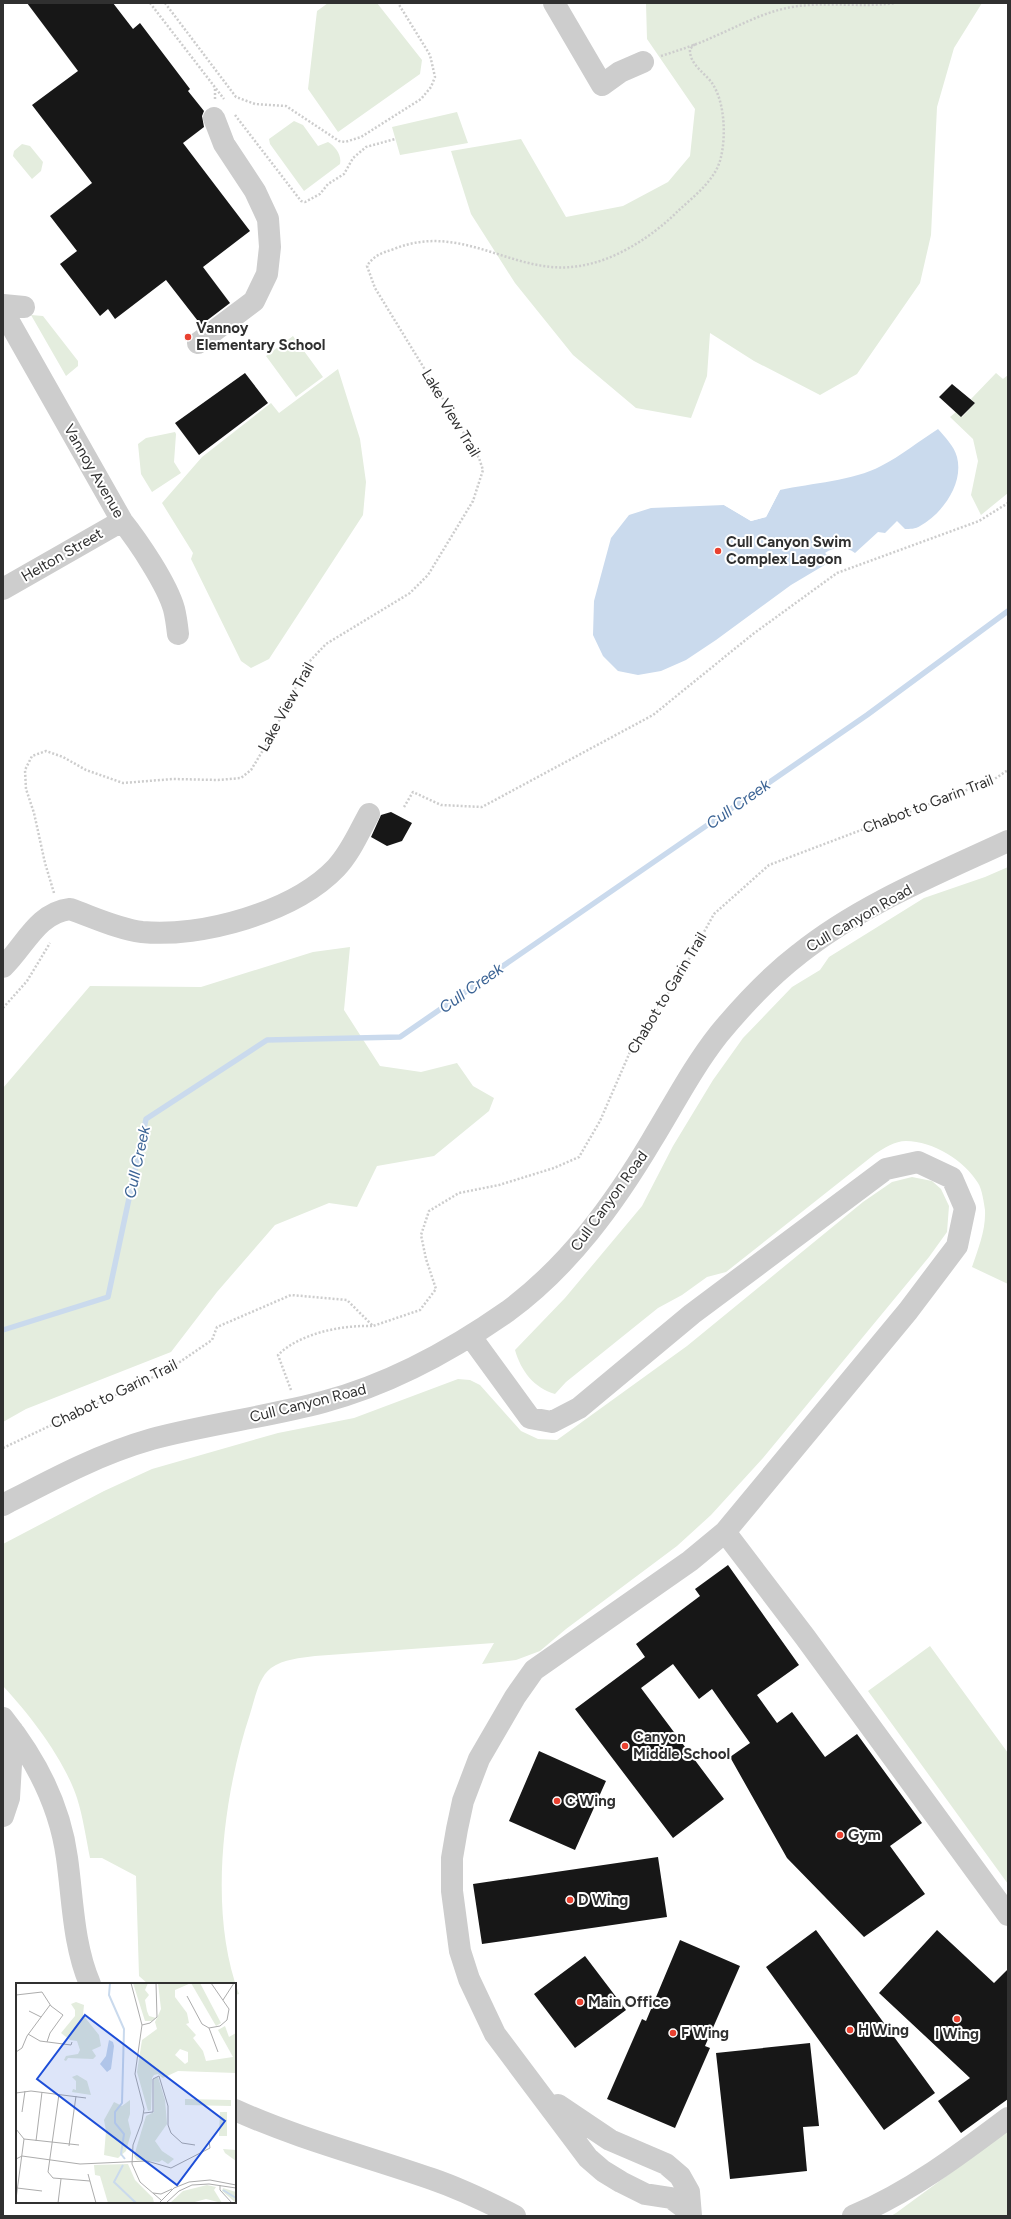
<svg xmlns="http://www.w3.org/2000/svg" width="1011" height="2219" viewBox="0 0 1011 2219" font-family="Figtree,sans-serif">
<rect width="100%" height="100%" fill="#fff"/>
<!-- green -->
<path fill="#e4edde" d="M328 3H377L422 60 420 74 338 132 308 89 317 11Z
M646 3H982L954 48 937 107 931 235 920 283 857 374 820 395 754 361 710 333 707 376 691 418 636 408 573 355 515 283 471 214 451 151 521 139 566 217 623 206 668 182 690 156 695 109 647 39Z
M457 112 468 143 400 155 392 127Z
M294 121 303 125 318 146 328 142C335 146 342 155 340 164L304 191 270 144 269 139Z
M22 144 30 146 43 162 41 171 32 179 13 156 14 151Z
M31 315 43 316 78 361V366L66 376Z
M293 336 323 377 296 397 266 356Z
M338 369 360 439 366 482 363 515 269 659 251 668 241 661 191 559 193 553 162 503 202 457 271 403 279 413Z
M996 373 1003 379 1008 375V493L981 515 971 495 978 461 973 439 950 417 956 412 962 417 975 403 971 399Z
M175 432 176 434 174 462 181 473 152 492 141 474 138 444 146 438Z
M1008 867V1284L972 1267C978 1249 986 1230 985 1210 984 1203 982 1189 978 1183 965 1161 933 1141 906 1141 895 1141 884 1148 875 1154L726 1272 707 1277 682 1295 658 1308 566 1382 555 1394C534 1388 521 1371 515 1350L565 1298 642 1206 673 1146 713 1080 743 1038 792 987 820 970 829 957 924 898 985 877Z
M350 947 344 1010 380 1066 421 1072 457 1063 473 1086 494 1098 489 1111 434 1156 377 1166 357 1207 329 1203 275 1225 217 1292 171 1352 26 1409 3 1422V1088L90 986 201 987 313 952Z
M912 1177 932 1181 941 1189 949 1206 947 1232 929 1257 763 1458 711 1515 677 1546 566 1629 540 1651 516 1660 482 1664 494 1643 315 1656C300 1658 284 1659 271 1668 258 1678 255 1699 250 1714 223 1796 208 1912 239 1994L235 1995V1984H148L139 1976 136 1876 102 1858H90C86 1838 83 1817 77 1798 64 1759 30 1715 3 1686V1544L104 1491 152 1469 278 1433 354 1418 458 1379 470 1380 480 1385 521 1431 538 1439 557 1440 687 1346 863 1202 892 1182Z
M930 1646 1008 1753V1884L868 1691Z
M1008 2131V2216H891L896 2213Z"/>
<!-- water -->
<path fill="#cadaed" d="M938 429C945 437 954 446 957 457 964 484 942 514 920 526 916 529 909 529 905 529L897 521 885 533 878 532 855 553C846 546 834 547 825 553L833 560 791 585 716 640 686 660 661 671 638 675 618 671 603 656 593 635 594 601 611 538 629 515 651 508 724 505 751 521 766 517 780 490C812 483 853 481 881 466 901 456 919 441 938 429Z"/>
<!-- pier -->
<path fill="#fff" d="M778 490H780L766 517 751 521 724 505 726 504 752 519 764 515Z"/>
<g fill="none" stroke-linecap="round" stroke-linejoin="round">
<!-- stream -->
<path stroke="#cadaed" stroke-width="5.5" d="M3 1330 108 1297 146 1119 267 1040 400 1037 867 715 1008 611"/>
</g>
<!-- building -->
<path fill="#171717" d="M27 3H113L133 29 140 23 190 89 188 91 204 111 202 116 204 127 183 143 250 231 203 267 230 303 201 325 166 280 115 319 108 309 100 316 60 264 77 251 50 216 92 183 32 105 78 71Z
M245 373 268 403 199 455 175 423Z
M952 384 975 403 961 417 939 397Z
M391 812 412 823 402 841 387 846 371 837 381 815Z
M728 1565 799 1665 757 1695 777 1723 792 1712 825 1757 857 1734 922 1823 890 1846 925 1894 864 1937 787 1858 730 1757 750 1743 712 1689 699 1699 673 1664 641 1688 724 1799 673 1838 575 1709 645 1657 636 1644 700 1596 695 1589Z
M539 1751 606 1781 575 1850 509 1821Z
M658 1857 667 1917 482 1944 473 1884Z
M816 1930 935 2093 884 2130 766 1967Z
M937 1930 994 1983 1008 1969V2099L961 2133 938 2101 970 2078 879 1993Z
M680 1940 740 1966 705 2046 710 2048 675 2128 607 2099 642 2019 646 2021Z
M585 1956 626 2010 575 2048 534 1994Z
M810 2043 819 2126 803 2127 807 2171 730 2179 716 2053Z"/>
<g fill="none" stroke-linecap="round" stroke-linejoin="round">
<!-- path -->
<path stroke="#cdcdcd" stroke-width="2.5" stroke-dasharray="2 2" stroke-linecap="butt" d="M150 3 224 99
M165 3 236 97 255 104 286 106 339 141 345 142 361 137 421 99 431 87 435 77 430 55 398 3
M661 56C679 50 696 45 713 37 739 26 763 12 792 7 826 1 861 8 895 3
M215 99V89
M235 115 301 201 305 202 320 194 328 184 344 174 353 158 366 147 395 139
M404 807 413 792 441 805 482 807 653 715 753 634 837 573 979 521 1008 503
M54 893 45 863 34 813 26 789 25 770 32 756 46 751 63 757 86 770 123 783 173 779 218 780 241 778 251 770 271 737 308 663 326 644 410 593 428 575 473 501 483 470 479 458 375 288 367 266C374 255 382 253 394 249 463 221 515 277 579 266 615 261 653 236 678 211 694 196 716 180 721 157 726 136 725 102 712 83 704 72 689 64 690 49L695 44
M3 1008 27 981 50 943
M291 1390 278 1355C300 1333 342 1325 373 1326
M3 1448 168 1370 212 1340 217 1327 291 1295 347 1300 373 1326 420 1310 436 1289 426 1259 421 1235 429 1211 459 1193 499 1185 554 1168 579 1157 600 1121 633 1045 679 977 714 914 769 865 993 780 1008 770"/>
<!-- minor -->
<path stroke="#cdcdcd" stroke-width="22" d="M554 3 602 85 620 72 643 62
M3 305 24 307
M3 311 122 521C138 541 167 584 174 609 176 617 177 625 178 634
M198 343 254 301 267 274 270 247 268 219 255 191 224 144 214 118
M3 589 122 521
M3 967C25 946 37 913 70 909 93 917 118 929 142 932 201 938 294 912 336 868 351 852 359 832 369 814
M471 1337 530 1418 552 1422 579 1408 692 1314 886 1169 918 1162 952 1178 965 1208 957 1246 908 1311 725 1532 690 1561 534 1670 515 1697 479 1759 463 1801 457 1829 452 1858V1891L460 1951 469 1979 495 2034 588 2158 603 2171 621 2182 645 2194 671 2198 690 2212
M3 1505C51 1480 99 1454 152 1439 208 1424 267 1417 323 1402 391 1384 451 1351 508 1311 569 1266 614 1204 652 1140 674 1104 693 1067 719 1034 743 1005 769 977 799 954 860 905 937 874 1008 841
M725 1532 805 1637 1008 1915
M3 1718C35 1758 60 1806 67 1858 73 1901 73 1944 90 1984
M3 1816 9 1798 13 1731
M558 2105 610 2140 666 2164 680 2176 689 2192 691 2216
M235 2110C299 2139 366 2156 432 2179 461 2189 488 2202 515 2216
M853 2216C910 2192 959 2155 1008 2118"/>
</g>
<!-- markers -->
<g fill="#e94130" stroke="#fff" stroke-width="1.5">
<circle cx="188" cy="337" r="4"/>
<circle cx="718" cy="551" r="4"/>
<circle cx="625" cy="1746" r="4"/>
<circle cx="557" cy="1801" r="4"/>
<circle cx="840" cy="1835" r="4"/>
<circle cx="570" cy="1900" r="4"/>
<circle cx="580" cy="2002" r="4"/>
<circle cx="957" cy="2019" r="4"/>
<circle cx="850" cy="2030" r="4"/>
<circle cx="673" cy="2033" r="4"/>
</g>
<g text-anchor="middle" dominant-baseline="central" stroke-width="4" stroke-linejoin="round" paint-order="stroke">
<!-- poi labels -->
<g font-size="15" font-weight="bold" fill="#303030" stroke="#fff" text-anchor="start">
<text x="196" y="328">Vannoy<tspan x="196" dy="17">Elementary School</tspan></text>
<text x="726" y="542">Cull Canyon Swim<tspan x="726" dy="17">Complex Lagoon</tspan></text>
<text x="633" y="1737">Canyon<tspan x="633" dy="17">Middle School</tspan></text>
<text x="565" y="1801">C Wing</text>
<text x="848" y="1835">Gym</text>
<text x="578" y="1900">D Wing</text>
<text x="588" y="2002">Main Office</text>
<text x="858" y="2030">H Wing</text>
<text x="681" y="2033">F Wing</text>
<text x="957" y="2034" text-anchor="middle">I Wing</text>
</g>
<!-- street labels -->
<g font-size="15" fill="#303030" stroke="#fff">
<text transform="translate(451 413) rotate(59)">Lake View Trail</text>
<text transform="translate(94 471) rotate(60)">Vannoy Avenue</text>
<text transform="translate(62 555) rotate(-30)">Helton Street</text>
<text transform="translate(286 707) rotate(-61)">Lake View Trail</text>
<text transform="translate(928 804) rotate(-21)">Chabot to Garin Trail</text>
<text transform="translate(859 918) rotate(-30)">Cull Canyon Road</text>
<text transform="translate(667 993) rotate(-59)">Chabot to Garin Trail</text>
<text transform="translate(609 1201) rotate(-54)">Cull Canyon Road</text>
<text transform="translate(114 1394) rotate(-26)">Chabot to Garin Trail</text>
<text transform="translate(308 1403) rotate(-14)">Cull Canyon Road</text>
</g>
<!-- water labels -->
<g font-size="16" font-style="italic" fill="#3c6495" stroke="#fff">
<text transform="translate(738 804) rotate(-35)">Cull Creek</text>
<text transform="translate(471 988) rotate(-35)">Cull Creek</text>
<text transform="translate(137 1162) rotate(-78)">Cull Creek</text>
</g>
</g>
<!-- overview -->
<g transform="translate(16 1983)">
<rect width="220" height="220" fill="#fff"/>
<path d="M117 0H132L129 7 133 12 129 17 131 28 133 33 140 35 136 38H129ZM142 0H184L205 40 200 43 175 0 159 7V14L171 30 173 40 170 41 180 52 177 55 187 68 190 78 217 74 202 47 209 43 213 54 220 50V90L162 88 147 95 142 91 138 92 136 95 135 127 132 128 121 89 126 57 141 46 139 39 145 26ZM164 66 172 69V79L169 81 159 72ZM60 19 68 22 67 32 83 52 85 63 76 67 80 73 77 76 52 75 50 78 48 77 50 73 62 71 64 67 61 58 54 57 45 50 59 33V27L55 21ZM61 92 71 98 75 112 56 109 57 106 60 107V98L56 94ZM142 94 149 117 151 141 139 158 146 168 158 176 152 181 146 177 143 179 121 177 118 173 130 133 138 129V96ZM169 116 215 117V123L169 122ZM114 117V131L112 137 115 150 110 168 102 175 88 172 90 148 88 137 98 119 106 123ZM204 129H211V153H203ZM207 166 220 167V178L209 170ZM112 181 119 197 137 215 138 220H92L84 193 79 192 78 182ZM191 202 200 204 198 207 206 220 190 216 175 220H154L167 208ZM207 205 220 209V220L206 208Z" fill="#e4edde" fill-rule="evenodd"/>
<path d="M93 57 97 59 98 63 95 86 91 89 84 81 90 73Z" fill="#cadaed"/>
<path fill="none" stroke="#cadaed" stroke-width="2" d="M94 0 93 12 108 46 106 120 99 129V140L108 151 105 171 109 176M107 182 98 199 120 220M207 207 220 215"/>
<path fill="none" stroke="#acacac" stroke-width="1" d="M115 0 126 42 119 91 128 126 126 138 117 162 116 181 124 199 145 217M0 12 26 9 35 23 47 32 34 50 31 59M171 13 186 41 193 45 204 43 211 37 213 26 195 0M207 17 218 0M13 28 25 34M126 42 134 40 141 34 140 0M193 45 202 69M12 51 24 58 55 62 56 59M0 69 6 65 11 53 34 22M0 110 15 108 70 115M43 111 32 189 37 195 74 198M6 129 9 108M128 130 137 129V96L143 93 152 123V142L155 150 166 160 179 162M0 146 8 156 0 216M8 156 63 162M20 158 26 109M53 163 60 113M0 176 6 173 64 181 131 178 155 185 194 165 193 158M72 191 80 220M204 202V207L216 220M1 205 26 208M137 210 145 211 156 206M42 220 45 196M143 220 158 205 173 199 194 197 220 202M150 220 163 208 176 202 193 201 220 205"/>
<path fill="#1d4ed8" fill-opacity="0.15" stroke="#1d4ed8" stroke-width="2" d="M69 32 209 138 161 202 21 96Z"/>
<rect width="220" height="220" fill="none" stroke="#303030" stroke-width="2"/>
</g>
<!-- border -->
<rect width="1011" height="2219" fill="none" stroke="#303030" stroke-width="8"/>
</svg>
